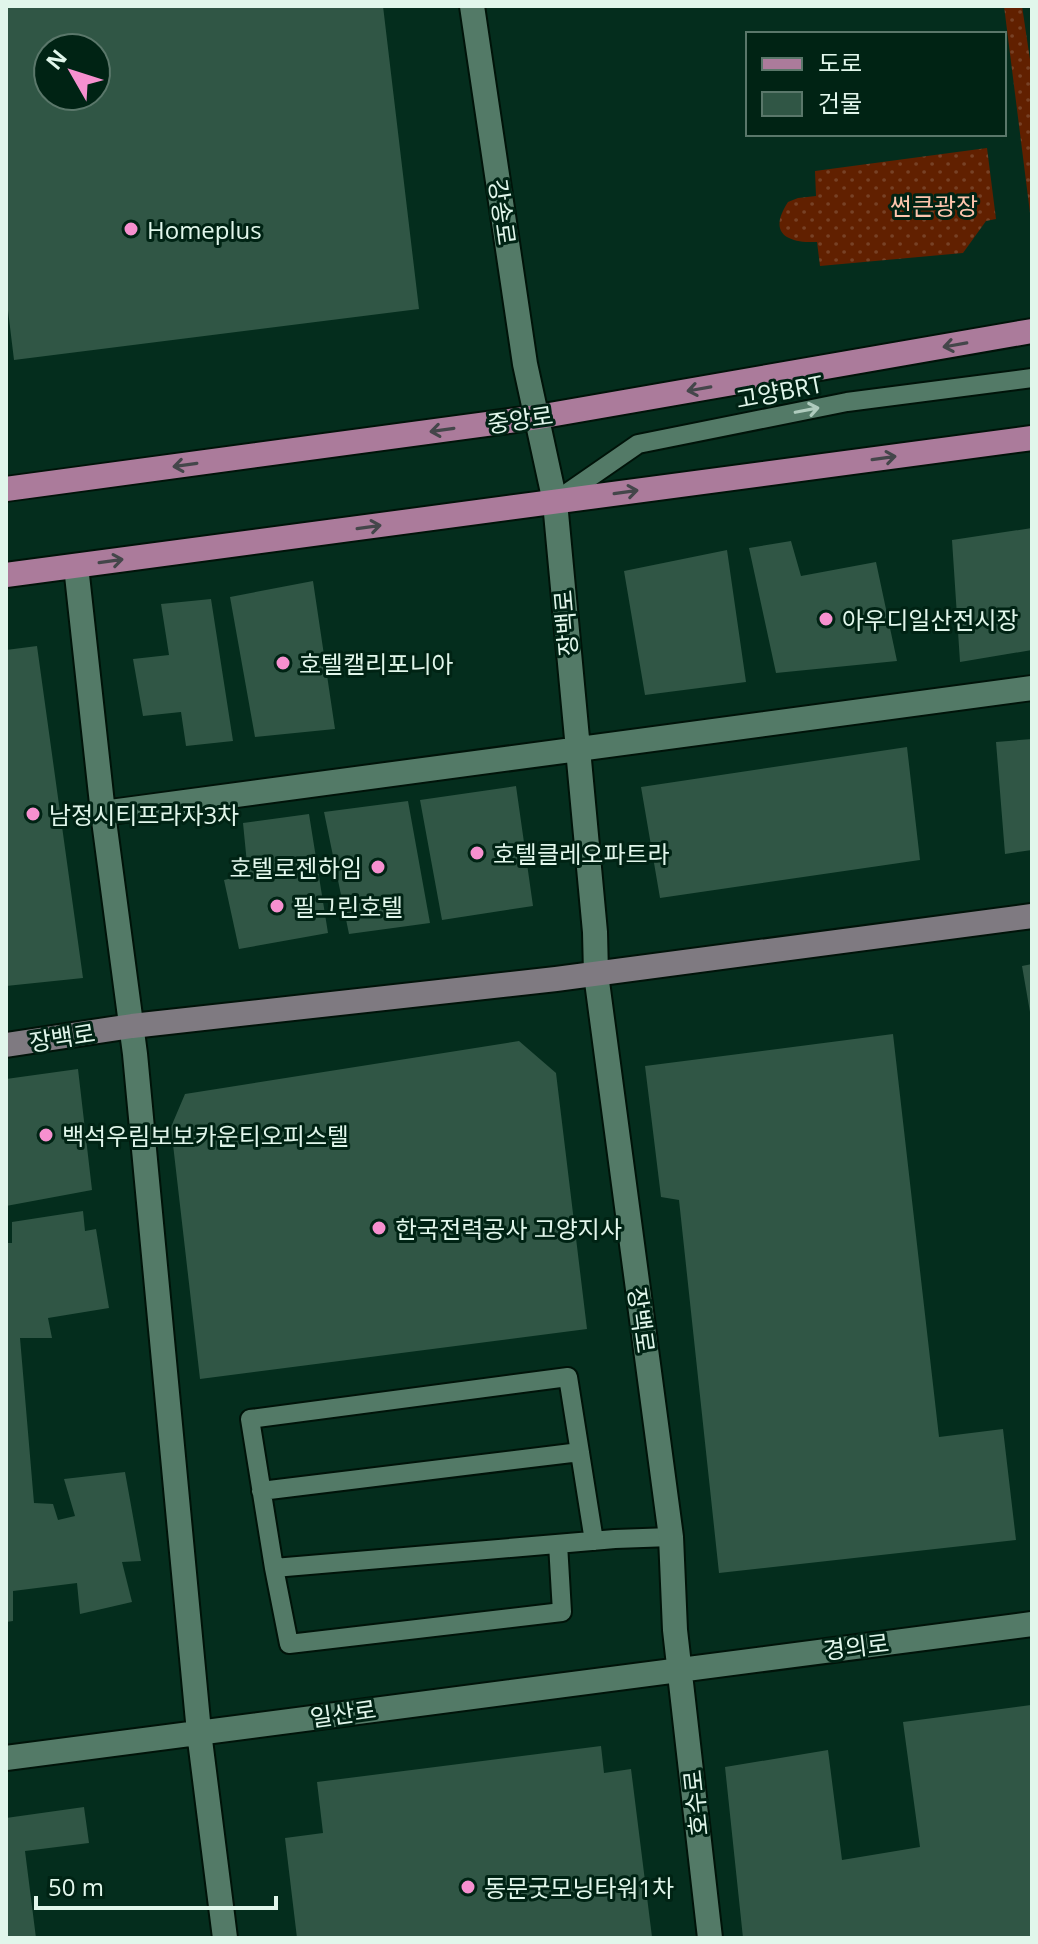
<svg xmlns="http://www.w3.org/2000/svg" width="1038" height="1944" viewBox="0 0 1038 1944" font-family="'Open Sans','Noto Sans KR',sans-serif">
<defs>
<pattern id="grass-dots" width="8" height="8" patternUnits="userSpaceOnUse" patternTransform="scale(2)"><rect width="8" height="8" fill="#612000"/><path d="M2 2h.1M6 6h.1" fill="none" stroke="#774125" stroke-width="1.8" stroke-linecap="round"/></pattern>
</defs>
<rect width="100%" height="100%" fill="#042d1d"/>
<!-- grass -->
<path fill="url(#grass-dots)" d="M1004 6H1022L1032 73V212L1030 213Z
M987 148 996 219 986 221 963 253 820 266 817 242C788 243 767 234 788 202L798 198 816 196 815 171Z"/>
<!-- building -->
<path fill="#305645" fill-rule="evenodd" d="M6 6H383L419 309 14 360 6 294ZM48 48H96V96H48Z
M1032 528V650L960 662 952 540Z
M791 541 801 576 876 562 897 661 776 673 749 548Z
M727 550 746 682 645 695 624 571Z
M313 581 335 729 255 737 230 597Z
M211 599 233 741 186 746 181 712 143 716 133 659 169 655 161 604Z
M37 646 83 978 6 986V650Z
M1032 739V850L1005 854 996 742Z
M907 747 920 860 660 898 641 787Z
M516 786 533 906 442 920 420 800Z
M408 801 430 923 349 934 324 812Z
M309 814 328 933 239 949 224 880 248 874 243 823Z
M1032 964V1012H1030L1022 966Z
M893 1034 939 1437 1003 1429 1016 1540 719 1573 679 1200 661 1197 645 1066Z
M519 1041 556 1073 587 1329 200 1379 171 1127 185 1094Z
M78 1069 92 1190 6 1206V1079Z
M83 1211 85 1231 96 1229 109 1308 48 1318 52 1338H20L34 1503 53 1504 58 1520 75 1516 64 1479 125 1472 141 1561 122 1562 132 1602 80 1614 77 1583 13 1591V1621L6 1622V1243H12V1222Z
M1031 1705 1032 1938H743L725 1767 828 1750 842 1860 920 1847 903 1722Z
M601 1746 604 1773 631 1769 652 1937 297 1938 285 1838 323 1833 317 1782Z
M84 1807 89 1843 25 1851 36 1938H6V1818Z"/>
<g fill="none" stroke-linecap="round" stroke-linejoin="round">
<!-- lane casing -->
<g stroke="#001309" stroke-width="22">
<path id="lane" d="M557 500 638 444 847 402 1032 378
M261 1491 580 1452
M558 1544 562 1612 289 1644 274 1568 250 1419 568 1377 594 1541
M274 1568 615 1539 671 1537"/>
</g>
<!-- street casing -->
<g stroke="#001309" stroke-width="28">
<path id="street" d="M472 6 525 364 555 502 595 932 596 974 671 1537 675 1630 710 1938
M76 566 103 813
M6 1758 1032 1624
M225 1938 199 1732 135 1054 103 813 1032 688"/>
</g>
<!-- secondary casing -->
<g stroke="#001309" stroke-width="28">
<path id="secondary" d="M6 1045 132 1026 556 979 1032 916"/>
</g>
<!-- primary casing -->
<g stroke="#001309" stroke-width="28">
<path id="primary" d="M6 489 538 417 1032 331
M6 575 1032 438"/>
</g>
<!-- lane -->
<use href="#lane" stroke="#537a67" stroke-width="18"/>
<!-- street -->
<use href="#street" stroke="#537a67" stroke-width="24"/>
<!-- secondary -->
<use href="#secondary" stroke="#7f7a81" stroke-width="24"/>
<!-- primary -->
<use href="#primary" stroke="#ab7b9b" stroke-width="24"/>
</g>
<!-- one-way arrows -->
<defs><path id="oneway-shaft" d="M-6 0H5M1.5-3L5.5 0L1.5 3" fill="none" stroke-width="1.6" stroke-linecap="round" stroke-linejoin="round" transform="scale(2)"/></defs>
<g stroke="#44464a">
<use href="#oneway-shaft" transform="translate(955 345) rotate(170)"/>
<use href="#oneway-shaft" transform="translate(699 389) rotate(170)"/>
<use href="#oneway-shaft" transform="translate(442 430) rotate(172)"/>
<use href="#oneway-shaft" transform="translate(884 458) rotate(-8)"/>
<use href="#oneway-shaft" transform="translate(185 465) rotate(172)"/>
<use href="#oneway-shaft" transform="translate(626 492) rotate(-8)"/>
<use href="#oneway-shaft" transform="translate(369 527) rotate(-8)"/>
<use href="#oneway-shaft" transform="translate(111 561) rotate(-8)"/>
</g>
<use stroke="#afcbbd" href="#oneway-shaft" transform="translate(807 410) rotate(-11)"/>
<!-- markers -->
<g fill="#f690cf" stroke="#002314" stroke-width="3">
<circle cx="131" cy="229" r="8"/>
<circle cx="826" cy="619" r="8"/>
<circle cx="283" cy="663" r="8"/>
<circle cx="33" cy="814" r="8"/>
<circle cx="477" cy="853" r="8"/>
<circle cx="378" cy="867" r="8"/>
<circle cx="277" cy="906" r="8"/>
<circle cx="46" cy="1135" r="8"/>
<circle cx="379" cy="1228" r="8"/>
<circle cx="468" cy="1887" r="8"/>
</g>
<g text-anchor="middle" dominant-baseline="central" stroke-width="6" stroke-linejoin="round" paint-order="stroke">
<!-- park labels -->
<g font-size="24" fill="#fec5ad" stroke="#002314">
<text x="934" y="205">썬큰광장</text>
</g>
<!-- street labels -->
<g font-size="24" fill="#e1f6eb" stroke="#002314">
<text transform="translate(503 212) rotate(82)">강송로</text>
<text transform="translate(779 391) rotate(-11)">고양BRT</text>
<text transform="translate(520 419) rotate(-8)">중앙로</text>
<text transform="translate(565 623) rotate(-95)">장백로</text>
<text transform="translate(62 1037) rotate(-9)">장백로</text>
<text transform="translate(642 1320) rotate(82)">장백로</text>
<text transform="translate(856 1646) rotate(-7)">경의로</text>
<text transform="translate(343 1713) rotate(-8)">일산로</text>
<text transform="translate(695 1803) rotate(-96)">호수로</text>
</g>
<!-- poi labels -->
<g font-size="24" fill="#e1f6eb" stroke="#002314" text-anchor="start">
<text x="147" y="229">Homeplus</text>
<text x="842" y="619">아우디일산전시장</text>
<text x="299" y="663">호텔캘리포니아</text>
<text x="49" y="814">남정시티프라자3차</text>
<text x="493" y="853">호텔클레오파트라</text>
<text x="362" y="867" text-anchor="end">호텔로젠하임</text>
<text x="293" y="906">필그린호텔</text>
<text x="62" y="1135">백석우림보보카운티오피스텔</text>
<text x="395" y="1228">한국전력공사 고양지사</text>
<text x="484" y="1887">동문굿모닝타워1차</text>
</g>
</g>
<!-- border -->
<rect width="1038" height="1944" fill="none" stroke="#e1f6eb" stroke-width="16"/>
<!-- legend -->
<rect x="746" y="32" width="260" height="104" fill="#002314" stroke="#5a776a" stroke-width="2"/>
<rect x="762" y="58" width="40" height="12" fill="#ab7b9b" stroke="#5a776a" stroke-width="2"/>
<text x="818" y="72" font-size="24" fill="#e1f6eb">도로</text>
<rect x="762" y="92" width="40" height="24" fill="#305645" stroke="#5a776a" stroke-width="2"/>
<text x="818" y="112" font-size="24" fill="#e1f6eb">건물</text>
<!-- north arrow -->
<g transform="translate(72 72) rotate(309)"><circle r="38" fill="#002314" stroke="#5a776a" stroke-width="2"/>
<path d="M0-6L14 30L0 20L-14 30Z" fill="#f690cf"/>
<text y="-12" font-size="22" font-weight="bold" text-anchor="middle" fill="#e1f6eb">N</text>
</g>
<!-- scale -->
<path d="M36 1896v12h240v-12" fill="none" stroke="#e1f6eb" stroke-width="4"/>
<text x="48" y="1896" font-size="24" fill="#e1f6eb" stroke="#002314" stroke-width="6" paint-order="stroke">50 m</text>
</svg>
